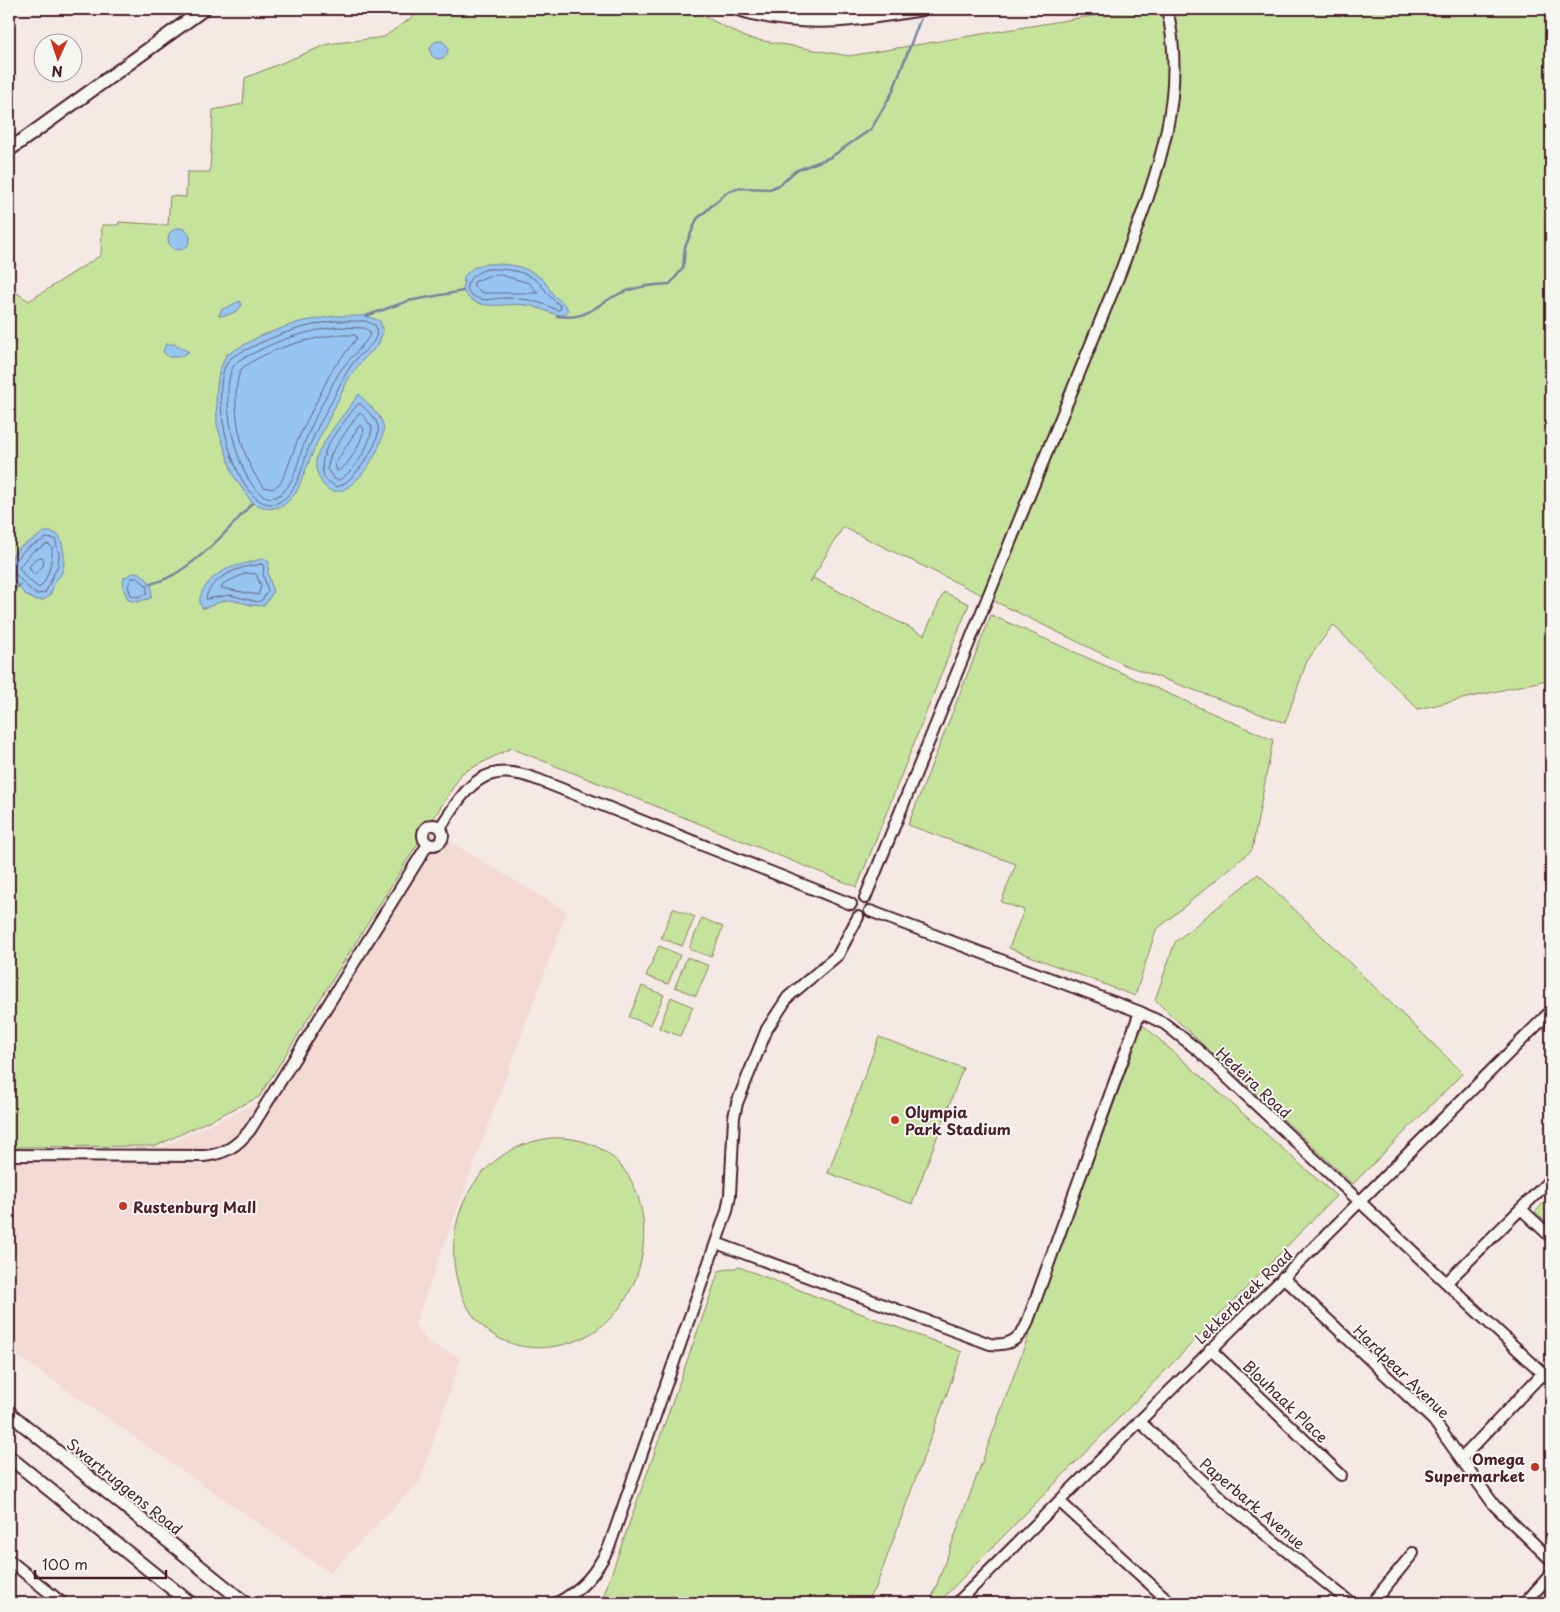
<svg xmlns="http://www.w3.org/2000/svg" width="1560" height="1612" viewBox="0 0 1560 1612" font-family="'Playpen Sans',sans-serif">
<rect width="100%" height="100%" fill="#f5e9e5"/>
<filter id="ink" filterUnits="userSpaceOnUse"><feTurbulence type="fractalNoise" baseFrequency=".02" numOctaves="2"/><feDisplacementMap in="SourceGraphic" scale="10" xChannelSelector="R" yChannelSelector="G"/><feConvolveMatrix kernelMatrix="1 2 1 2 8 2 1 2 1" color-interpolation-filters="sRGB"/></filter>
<g filter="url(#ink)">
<!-- built -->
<path fill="#f4dad5" d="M431 830 567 912 415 1324 427 1342 461 1358 420 1481 330 1573 9 1350V1151L157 1149 261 1101Z"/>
<!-- green -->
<path fill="#c6e39b" stroke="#888163" d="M424 9H690L747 38 849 56 1134 9H1548L1551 24V679L1418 709 1333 625 1307 661 1285 723 1125 665 843 527 810 582 813 578 924 635 944 592 969 604 857 887 511 748 462 773 259 1097 156 1146 9 1147V288L29 301 101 255 102 225H118L119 222 168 225 170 196 186 197 187 172H210L213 110 243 104 245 78 328 44 384 37Z
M991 615 1273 740 1252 850 1156 930 1135 996 1009 948 1024 910 1001 902 1016 864 908 825Z
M1258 874 1463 1073 1353 1184 1155 1000 1175 942Z
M673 908 695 917 682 946 661 938Z
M702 918 723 927 711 957 689 949Z
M659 946 680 955 668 984 646 976Z
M687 957 709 966 696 996 675 987Z
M642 986 664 995 651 1025 629 1017Z
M671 997 693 1007 680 1036 659 1028Z
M1143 1025 1336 1196 938 1603H930Z
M879 1037 963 1068 912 1204 828 1173Z
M550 1138C677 1131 673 1333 550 1347 427 1361 416 1157 550 1138Z
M1551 1195V1227L1535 1212Z
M739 1267 962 1352 876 1587 864 1603H601L719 1271Z"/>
<!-- water -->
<path fill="#97c5f2" stroke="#7883a2" d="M430 50a9 9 0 1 1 18 0a9 9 0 1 1-18 0Z
M168 239a11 11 0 1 1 22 0a11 11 0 1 1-22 0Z
M486 264C506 263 530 266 544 281 548 285 549 290 553 294 559 301 564 301 568 310L565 315C552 316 539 306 525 305 512 303 488 308 478 303 472 301 467 297 463 291L464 276 473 268Z
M240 301 242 305C238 312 228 316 219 316L221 310Z
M334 316H366L380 321 383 332 378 345 361 362 349 378 315 447 296 493 283 506 269 509 252 503 233 475 217 425 216 394 219 372 226 355 260 336 299 322Z
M166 344H174L189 352 179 357H169L163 352Z
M359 394C366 403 380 413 383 424 389 446 338 523 319 477 314 467 315 457 321 448 331 429 346 412 359 394Z
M44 532H52L59 535C64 546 67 565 60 576 56 582 57 576 55 582 52 590 51 598 42 600 25 603 5 574 11 559 17 544 33 542 44 532Z
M264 558 269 562 268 573 273 592 265 605C252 608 242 601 229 600 219 600 211 608 202 608 198 602 200 596 203 590 220 564 239 567 264 558Z
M139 572 152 584 151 598 137 602 128 600 123 587 124 578 130 574Z"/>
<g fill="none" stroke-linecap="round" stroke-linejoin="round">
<!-- shore -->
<path stroke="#69617b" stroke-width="1" d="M487 269C505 268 530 271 542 286 548 294 551 299 560 305L561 309 557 310C540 301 523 298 504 298 497 298 487 301 480 299 456 291 469 274 487 269Z
M501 275 529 283 538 293H483L474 287V282L488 276Z
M334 321H365L375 325C378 331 377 337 373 342 369 348 362 353 357 358 346 371 339 386 332 401 324 415 316 430 310 445 302 463 300 489 281 501 239 527 202 384 231 358 236 354 243 351 248 349 276 334 303 326 334 321Z
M335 327 364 328 371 332C366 345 349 358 341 370 327 392 315 418 305 441 298 458 294 491 275 497 240 507 214 385 236 363 239 359 248 356 252 354 279 339 305 332 335 327Z
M335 335H355L357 338 332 370 298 439 286 472 281 482 273 489 264 487C241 463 228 400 241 369 268 349 302 340 335 335Z
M361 404C366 410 376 418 378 426 382 442 352 485 336 487L325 479C313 452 343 425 357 405Z
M362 414 372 427C371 445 354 472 339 480L334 479 327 469 331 454 358 414Z
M362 426 364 430C361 442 349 467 337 471L335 464 359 426Z
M48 544 52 547C53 558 48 582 39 588L26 578 19 567 32 552Z
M42 557 44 560 43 566 34 575 29 567 35 559Z
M9 564C17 563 20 553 27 548 33 544 40 543 46 538L55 539 59 554 58 565 45 593 36 594C27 589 18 573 9 571
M261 564 264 566 263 574 268 591 262 600 257 602 230 595 206 599C208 582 230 571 245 567 250 565 256 566 261 564Z
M247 573 256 574 261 586 258 595 221 588 223 584Z
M132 578H138L147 586V594L137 597 131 595 128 586Z"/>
<!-- stream -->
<path stroke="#7883a2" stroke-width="2.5" d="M366 316 408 301 463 291
M557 316C585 320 591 309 613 297 631 287 651 285 670 284L683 268 685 247 697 219 727 192 740 188 770 189 781 184 795 171 831 157 871 129 892 93 920 20
M149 584C185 578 229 530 252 503
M9 593 20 585"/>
<!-- minor casing -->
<g stroke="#4a1f2b" stroke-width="14">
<path id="minor" d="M423 835a10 10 0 1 1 20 0a10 10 0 1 1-20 0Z
M440 828C468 785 483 759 539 780L851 904
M865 898 1120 273C1152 187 1189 102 1167 9
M870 911 1140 1012 1165 1024 1199 1051 1551 1381
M9 1155 204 1156C225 1154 237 1146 250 1130L428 844
M1521 1209 1551 1237
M716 1243 990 1344C1008 1346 1017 1341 1026 1326L1140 1012
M1283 1277 1434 1421 1494 1505 1551 1560
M1447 1282 1551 1179
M1210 1349 1341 1475
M1139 1421 1224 1501 1351 1603
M1461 1459 1543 1373
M1059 1501 1171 1603
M9 1560 62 1603
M557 1603C583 1589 596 1573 609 1547L727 1211 730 1195 734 1117 737 1103 767 1029 788 997 838 955 858 917
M957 1603 1551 1011
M1372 1603 1413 1553
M1525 1603 1551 1574"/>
</g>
<!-- major casing -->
<g stroke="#4a1f2b" stroke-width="16">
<path id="major" d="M738 9C802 29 857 20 922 9
M9 150 204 9
M9 1413 245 1603
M9 1457 190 1603"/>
</g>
<!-- minor -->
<use href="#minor" stroke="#f6f6f2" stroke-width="10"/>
<!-- major -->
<use href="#major" stroke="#f6f6f2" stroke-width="12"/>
</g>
</g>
<!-- markers -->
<g fill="#c8321e" stroke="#f6f6f2" stroke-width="2">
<circle cx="895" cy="1120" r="5"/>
<circle cx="123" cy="1206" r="5"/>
<circle cx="1535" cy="1467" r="5"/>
</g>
<g text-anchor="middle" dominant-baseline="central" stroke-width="4" stroke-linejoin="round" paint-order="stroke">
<!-- street labels -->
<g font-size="15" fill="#4a1f2b" stroke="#f6f6f2">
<text transform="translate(1254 1082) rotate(43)">Hedeira Road</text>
<text transform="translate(1243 1296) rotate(-44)">Lekkerbreek Road</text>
<text transform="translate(1402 1371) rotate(44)">Hardpear Avenue</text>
<text transform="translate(1286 1401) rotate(44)">Blouhaak Place</text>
<text transform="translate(125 1486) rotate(39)">Swartruggens Road</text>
<text transform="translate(1253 1503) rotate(40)">Paperbark Avenue</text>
</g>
<!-- poi labels -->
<g font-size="15" font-weight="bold" fill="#4a1f2b" stroke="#f6f6f2" text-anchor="start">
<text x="905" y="1111">Olympia<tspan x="905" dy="17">Park Stadium</tspan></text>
<text x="133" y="1206">Rustenburg Mall</text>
<text x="1525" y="1458" text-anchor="end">Omega<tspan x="1525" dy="17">Supermarket</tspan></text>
</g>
</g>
<!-- margin -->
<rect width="1560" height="1612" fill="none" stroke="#f6f6f2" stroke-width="30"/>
<rect x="15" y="15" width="1530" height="1582" fill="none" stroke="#4a1f2b" stroke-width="2" filter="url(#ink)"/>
<!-- north arrow -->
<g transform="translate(58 58) rotate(183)"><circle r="24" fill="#f6f6f2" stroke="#b1a0a2"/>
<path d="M0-4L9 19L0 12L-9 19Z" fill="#c8321e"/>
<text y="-8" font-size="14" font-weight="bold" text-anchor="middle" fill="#4a1f2b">N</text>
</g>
<!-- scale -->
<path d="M35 1570v8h131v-8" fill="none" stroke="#4a1f2b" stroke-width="2.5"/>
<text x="42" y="1570" font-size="15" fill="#4a1f2b" stroke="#f6f6f2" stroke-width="4" paint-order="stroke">100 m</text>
</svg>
